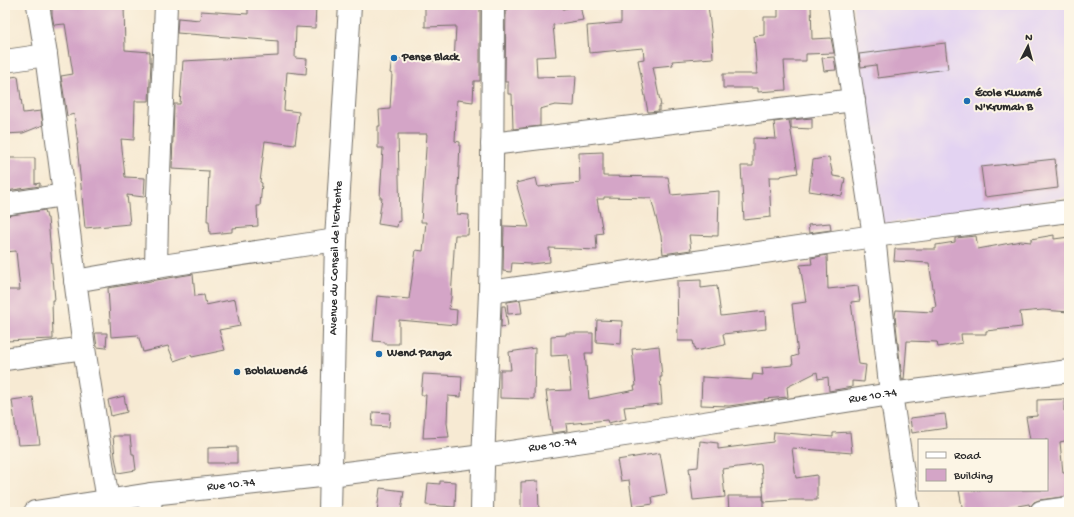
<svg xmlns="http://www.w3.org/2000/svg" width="1074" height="517" viewBox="0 0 1074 517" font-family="'Gochi Hand',sans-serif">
<rect width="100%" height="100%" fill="#fcf5e5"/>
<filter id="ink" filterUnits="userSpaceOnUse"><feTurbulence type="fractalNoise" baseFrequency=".025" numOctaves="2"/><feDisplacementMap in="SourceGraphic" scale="8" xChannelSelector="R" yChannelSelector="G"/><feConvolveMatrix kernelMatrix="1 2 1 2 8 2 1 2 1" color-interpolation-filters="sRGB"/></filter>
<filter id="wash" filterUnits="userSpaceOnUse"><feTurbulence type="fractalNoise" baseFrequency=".012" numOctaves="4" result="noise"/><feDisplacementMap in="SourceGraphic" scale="16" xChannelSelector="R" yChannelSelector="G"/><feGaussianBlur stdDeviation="0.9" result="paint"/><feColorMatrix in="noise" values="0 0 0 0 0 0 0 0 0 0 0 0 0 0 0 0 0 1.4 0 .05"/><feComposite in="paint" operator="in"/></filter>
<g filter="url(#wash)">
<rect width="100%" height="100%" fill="#f7ead3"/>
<!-- built -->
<path fill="#e3d3f2" d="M853 5H1069V197L882 224Z"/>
<g id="blocks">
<!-- building -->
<path fill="#d4a5c7" d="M77 5H124L125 50 150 52V62H151L149 101H135L134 140 121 139 125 177 145 178 144 197 127 195 130 224 85 228 77 144H78L74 114 67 116 61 76 73 74 65 24 54 25 52 15V6H77Z
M298 5H316L315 28 296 27 295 58 307 59 306 74 287 72 284 110 299 112 295 145 265 141 260 182 262 183 260 206H257L258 226 232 228V232L210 234 209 221H207L209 171 172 169 174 104H180L183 61 278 56V41L177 33 178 18 200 20 201 11 248 14V6L298 8Z
M425 5H474L473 8 480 7V81H474L473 102 457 100 455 141 460 142 457 214 469 215 468 235H455L451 298 449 309 457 310 456 325 399 320V344H385V342L373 341 377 296 409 299 416 250 423 251 426 222H421L427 134H398L400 222 398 221 397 227 378 224 382 198H380L383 148H378V126H380L379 110 390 109 392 74 390 73 392 58 454 62 456 26 425 27Z
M506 5H563V9L580 5 583 20 553 25 556 56 536 57 537 77 576 76 574 106 555 105 540 109V126L513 129 512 94H508V82H505Z
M650 5H708L712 39 713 58 672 61 673 65 653 67 661 106H659V111L648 112 638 60 644 59 643 48 589 53 587 26 621 23V6Z
M778 5H811L812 39 831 38 834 53 806 54V61H784L786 90 758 92V88H723V74H757L754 36 764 35V17H778Z
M945 43 948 69 878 78 876 65 861 67 859 54Z
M834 57 836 70 824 71 822 58Z
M18 76 23 113 41 111 43 125 23 133 5 134V78Z
M812 118V129L791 128V120Z
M789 120 798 173 780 176V177H769L771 217 744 220 741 166H753V138L776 139 774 122Z
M603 152V176L668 177 671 195 719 191 718 236 689 235 691 250 663 254 661 236 651 198 604 197V199H597L603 233 596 234 597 250 549 248 550 262 530 264 512 263 511 272 503 271 504 226 529 227 516 183 536 178 538 187 580 183 579 153Z
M829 157 833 176 845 178 842 196 809 191 813 160Z
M5 158H35V184L40 183V186L6 191 5 184Z
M1055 159 1058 188 985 197 981 167Z
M45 210 47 218H48L55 300H52L53 339 5 341V290H20L16 251 5 252V216Z
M830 223 831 230 809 233 808 225Z
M1054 235V239L1069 237V312L1043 310 1020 312 1022 327 986 331V334H961L962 343 938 347 937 342 907 341 904 380H902L895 316 896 310 933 312 932 308 936 307 929 263 894 261 895 249H936V245L955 242V238L976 236 978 249 1021 241 1031 242V239Z
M827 255 828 289 858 286 860 301 851 302 859 364 866 365 864 382 852 381V387L829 391 828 377 818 379 817 372 787 387 788 397 764 399 765 401 729 406 701 405 702 377 752 380 753 374 763 375 762 368 793 365 792 357 798 355 792 304 806 302 800 265 812 264 811 258Z
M193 274 195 296 204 295 206 305 235 299 240 326 219 330 225 350 192 357 191 355 174 361 168 346 143 352 138 335 111 337 108 288Z
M701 280V288L717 286 721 316 765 311 766 329 723 334 725 345 695 351 693 341H678L677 281Z
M520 300 522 313 508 314 507 302Z
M502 306H505L508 326 501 327Z
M597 320 622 321 621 344 596 342Z
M95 333H107L106 348 97 347Z
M566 333H593V353H585L589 399 635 390 634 386H636L632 349 659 346 662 377H660L662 404 624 407 626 419 608 423 607 420 566 424 567 431 552 433 546 391 571 390 568 355 551 356V336L566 335Z
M535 348 534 399 500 398V370H511L509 352Z
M423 374 462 376 461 397 448 396 447 423 449 437 423 438 426 395H421Z
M124 396 127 412 111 416 108 400Z
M33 397 40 444 18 445 12 400Z
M1064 399V411H1069V440L1060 442 1063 473H1069V496L1039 500 1034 502 1030 507 1029 504 995 510 996 512H963L959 490H1047V440H1030L1026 417 1037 416V400Z
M373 412 390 413 389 427 372 426Z
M945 414 947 428 912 433 910 418Z
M774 432 833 437V433L850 432 852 453 792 448 796 478 817 475V500H792L764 502 761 464 722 469 725 497 693 500 689 468 698 467 700 441 718 443V449L773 442Z
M113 436H130L132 454H134L136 470 118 473 115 457Z
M237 447V463H208V448Z
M660 453 667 494 652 497 653 504 633 507 629 480 621 481 617 460Z
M440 481 456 482 455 507 426 505 428 483 440 484Z
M538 481 539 512H521V482Z
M380 488 404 491 401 512H377Z
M728 496H763V512H729Z"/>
</g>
</g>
<g filter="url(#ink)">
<use href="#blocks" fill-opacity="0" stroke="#726e66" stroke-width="1"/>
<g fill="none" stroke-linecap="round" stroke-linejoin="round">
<!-- minor casing -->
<g stroke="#726e66" stroke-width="24">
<g id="minor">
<path d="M38 5 46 55 84 348 108 501"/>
<path d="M839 5 874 236 891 394 909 512"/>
<path d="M5 61 46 55"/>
<path d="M492 144 854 100"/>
<path d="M5 204 64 195"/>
<path d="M156 267 157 220 166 5"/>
<path d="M75 281 156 267 336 240"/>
<path d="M490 292 874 236 1069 211"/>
<path d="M5 359 84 348"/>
<path d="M150 512 151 494"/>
<path id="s1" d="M330 512 336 240 350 5"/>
<path d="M482 512C483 439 487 365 490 292 492 196 493 101 493 5"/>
<path d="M1041 512 1069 508"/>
</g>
</g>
<!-- major casing -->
<g stroke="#726e66" stroke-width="24">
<g id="major">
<path id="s2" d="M35 512 151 494 330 475 483 456 678 427 891 394 1069 371"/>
</g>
</g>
<!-- minor -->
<use href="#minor" stroke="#fff" stroke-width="22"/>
<!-- major -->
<use href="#major" stroke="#fff" stroke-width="22"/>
</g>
</g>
<!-- markers -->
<g fill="#1f6fb2" stroke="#fcf5e5" stroke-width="1.5">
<circle cx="394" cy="58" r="4"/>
<circle cx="967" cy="101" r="4"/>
<circle cx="379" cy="354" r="4"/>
<circle cx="237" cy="372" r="4"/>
</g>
<g text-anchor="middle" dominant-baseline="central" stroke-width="4" stroke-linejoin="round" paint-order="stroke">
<!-- poi labels -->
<g font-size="12" font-weight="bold" fill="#2b2b2b" stroke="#fcf5e5" text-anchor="start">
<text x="402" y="58">Pense Black</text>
<text x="975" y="94">École Kwamé<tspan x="975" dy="14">N'Krumah B</tspan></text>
<text x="387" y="354">Wend Panga</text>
<text x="245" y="372">Boblawendé</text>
</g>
<!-- street labels -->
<g font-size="12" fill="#2b2b2b" stroke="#fcf5e5">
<text stroke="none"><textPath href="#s1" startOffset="254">Avenue du Conseil de l'Entente</textPath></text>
<text stroke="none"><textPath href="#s2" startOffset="846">Rue 10.74</textPath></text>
<text stroke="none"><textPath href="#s2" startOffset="522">Rue 10.74</textPath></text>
<text stroke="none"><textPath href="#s2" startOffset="198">Rue 10.74</textPath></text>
</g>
</g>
<!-- margin -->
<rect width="1074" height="517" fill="none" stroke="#fcf5e5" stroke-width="20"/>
<!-- legend -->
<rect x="918" y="439" width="130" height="52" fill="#fcf5e5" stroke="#a8a49b"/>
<rect x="926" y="452" width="20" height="6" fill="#ffffff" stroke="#a8a49b"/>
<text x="954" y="459" font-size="12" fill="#2b2b2b">Road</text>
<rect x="926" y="469" width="20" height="12" fill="#d4a5c7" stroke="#a8a49b"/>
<text x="954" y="479" font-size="12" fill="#2b2b2b">Building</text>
<!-- north arrow -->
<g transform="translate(1028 46) rotate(6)" stroke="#fcf5e5" stroke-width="3" paint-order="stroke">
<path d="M0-3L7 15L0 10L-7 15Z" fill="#2b2b2b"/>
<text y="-6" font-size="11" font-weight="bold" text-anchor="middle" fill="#2b2b2b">N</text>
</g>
</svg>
